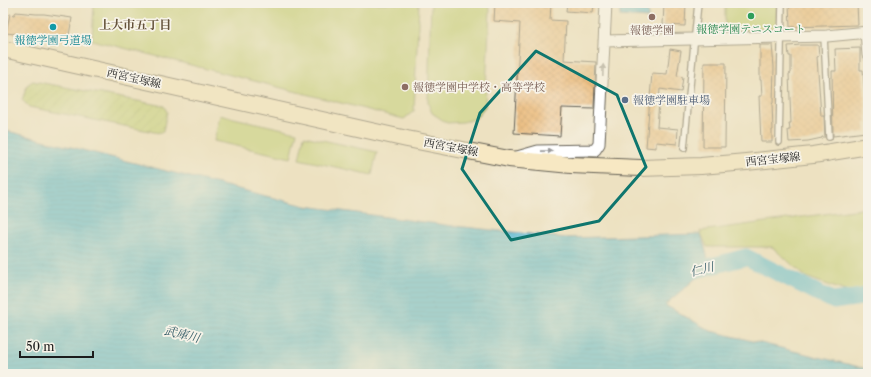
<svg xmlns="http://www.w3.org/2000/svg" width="871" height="377" viewBox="0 0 871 377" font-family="'Libre Caslon Text','Noto Serif JP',serif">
<defs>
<pattern id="garden-furrows" width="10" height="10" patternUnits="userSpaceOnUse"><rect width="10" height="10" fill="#bdce71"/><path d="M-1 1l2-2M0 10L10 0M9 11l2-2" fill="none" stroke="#a2b061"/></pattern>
<pattern id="water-rules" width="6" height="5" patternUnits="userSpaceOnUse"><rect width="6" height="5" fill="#59bcd7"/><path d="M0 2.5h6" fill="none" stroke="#4da1b8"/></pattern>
<pattern id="building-cross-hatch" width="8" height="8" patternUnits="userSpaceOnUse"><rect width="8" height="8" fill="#eab672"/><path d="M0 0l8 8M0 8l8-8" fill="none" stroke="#c89c62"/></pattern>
</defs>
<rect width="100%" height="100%" fill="#f7f3e8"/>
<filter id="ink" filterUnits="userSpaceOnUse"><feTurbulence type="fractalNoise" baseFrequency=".025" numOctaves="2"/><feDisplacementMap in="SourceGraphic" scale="8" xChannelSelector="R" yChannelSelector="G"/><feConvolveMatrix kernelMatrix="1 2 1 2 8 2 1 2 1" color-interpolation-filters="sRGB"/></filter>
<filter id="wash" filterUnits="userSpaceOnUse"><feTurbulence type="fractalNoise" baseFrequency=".012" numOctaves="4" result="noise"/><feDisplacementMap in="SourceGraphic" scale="16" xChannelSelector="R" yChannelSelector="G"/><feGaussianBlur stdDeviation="0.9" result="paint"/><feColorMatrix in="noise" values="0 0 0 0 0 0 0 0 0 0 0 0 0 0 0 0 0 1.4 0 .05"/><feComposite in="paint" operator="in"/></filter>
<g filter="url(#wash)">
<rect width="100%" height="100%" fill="#ede1c1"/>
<!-- grass -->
<path fill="#bdce71" stroke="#6c7546" d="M94 3H419L414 111 404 119 92 40Z
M431 3H488L490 10 485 106 475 119 463 122 447 123 432 113 428 103Z
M725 3H777V29L725 30Z
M220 115 297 132 291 158 214 141Z
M304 136 377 152 372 175 299 159Z
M868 208V283L858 292 845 291 806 277 772 247H707L700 231Z"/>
<!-- garden -->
<path fill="url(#garden-furrows)" stroke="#6c7546" d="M33 81 164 106 167 112 163 131 159 133 29 107 22 100 27 85Z"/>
<!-- water -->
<path fill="url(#water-rules)" stroke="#3a6c7a" d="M620 3H648V18L620 16Z
M3 130 306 206 445 225 566 238 701 234 710 266 665 305 711 331 868 369V374H3Z"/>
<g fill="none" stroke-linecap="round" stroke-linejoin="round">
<!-- river -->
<path stroke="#59bcd7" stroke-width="17" d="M688 272 746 257 834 301 862 297 868 294"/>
</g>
<g id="blocks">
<!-- building -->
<path fill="url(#building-cross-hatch)" d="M495 3H551L550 20 566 21 564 60 596 62 594 109 562 108 560 136 514 133 520 23 494 21Z
M567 3H594L593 13 566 11Z
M664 3H686L685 26 663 25Z
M789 3H857L858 25 790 27Z
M16 12 36 14H44L72 18 68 41 34 35V36L6 33 10 14 14 15Z
M760 45H772L774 67 773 103 772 104 773 130H772V142H761L759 96H762L761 80H760Z
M801 45H818L819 56 817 57 821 116H824L825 137H822V138L808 141 789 142 788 130H790L789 123H791L789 74 791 73V56H789L788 46Z
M860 48V70H863L867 123H865L866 132 833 136 832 71H836L835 49Z
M670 49 681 51 677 76 683 77 681 92 660 89 657 127 678 129 677 144 656 142V148L646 147 652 73 667 74Z
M704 63H726L725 147H703Z"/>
</g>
</g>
<g filter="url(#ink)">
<use href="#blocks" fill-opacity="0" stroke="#656156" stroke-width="1"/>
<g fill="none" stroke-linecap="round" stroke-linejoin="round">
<!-- lane casing -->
<g stroke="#656156" stroke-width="8">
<path id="lane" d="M868 3V8
M824 36 829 137
M779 142 782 3
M684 148 698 3"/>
</g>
<!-- street casing -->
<g stroke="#656156" stroke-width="13">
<path id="street" d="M866 33 868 55
M604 41 827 36 868 32
M517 157 538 151 595 150 599 144 606 3"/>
</g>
<!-- secondary casing -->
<g stroke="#656156" stroke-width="18">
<path id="secondary" d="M3 49 407 139 509 159 571 165 640 168 701 166 746 162 813 155 868 146"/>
</g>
<!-- lane -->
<use href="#lane" stroke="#fff" stroke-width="5.5"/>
<!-- street -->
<use href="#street" stroke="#fff" stroke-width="11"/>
<!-- secondary -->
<use href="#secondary" stroke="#f7e8c3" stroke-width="16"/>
</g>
<!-- one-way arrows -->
<defs><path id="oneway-solid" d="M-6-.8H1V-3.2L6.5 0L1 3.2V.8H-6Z"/></defs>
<g fill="#999">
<use href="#oneway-solid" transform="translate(603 70) rotate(-88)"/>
<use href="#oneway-solid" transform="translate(547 151) rotate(-1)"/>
</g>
</g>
<!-- marked area -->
<path d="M0 0H871V377H0ZM536 51 617 95 646 167 599 221 511 240 462 169 480 113Z" fill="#ede1c1" fill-opacity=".55" fill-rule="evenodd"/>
<path fill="none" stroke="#0f766e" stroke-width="3" stroke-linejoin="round" d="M536 51 617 95 646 167 599 221 511 240 462 169 480 113Z"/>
<!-- markers -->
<circle fill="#2e9e5b" stroke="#f7f3e8" stroke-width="1.5" cx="751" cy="16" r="4"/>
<g fill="#8d6e63" stroke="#f7f3e8" stroke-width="1.5">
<circle cx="652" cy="17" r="4"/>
<circle cx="405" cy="87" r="4"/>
</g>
<circle fill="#0f9aa8" stroke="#f7f3e8" stroke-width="1.5" cx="53" cy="27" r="4"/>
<circle fill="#5c6f8a" stroke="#f7f3e8" stroke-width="1.5" cx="625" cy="100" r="4"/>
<g text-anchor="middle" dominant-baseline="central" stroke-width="3.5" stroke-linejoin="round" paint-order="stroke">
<!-- leisure labels -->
<g font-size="11" fill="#27864d" stroke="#f7f3e8">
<text x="751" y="29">報徳学園テニスコート</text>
</g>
<!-- education labels -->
<g font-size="11" fill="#785e54" stroke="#f7f3e8">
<text x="652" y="30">報徳学園</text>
<text x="413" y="87" text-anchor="start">報徳学園中学校・高等学校</text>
</g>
<!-- culture labels -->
<g font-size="11" fill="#0d838f" stroke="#f7f3e8">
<text x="53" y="40">報徳学園弓道場</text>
</g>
<!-- street labels -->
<g font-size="11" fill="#1c1c1c" stroke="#f7f3e8">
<text transform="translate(134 78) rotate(13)">西宮宝塚線</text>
<text transform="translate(451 147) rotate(11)">西宮宝塚線</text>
<text transform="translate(773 159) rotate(-6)">西宮宝塚線</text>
</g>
<!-- service labels -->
<g font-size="11" fill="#4e5e75" stroke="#f7f3e8" text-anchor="start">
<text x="633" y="100">報徳学園駐車場</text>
</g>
<!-- neighbourhood labels -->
<g font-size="12" font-weight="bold" fill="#64523a" stroke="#f7f3e8">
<text x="135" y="24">上大市五丁目</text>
</g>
<!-- water labels -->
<g font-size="12" font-style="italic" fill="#345c67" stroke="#f7f3e8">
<text transform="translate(702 269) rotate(-14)">仁川</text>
<text transform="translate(182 334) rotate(13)">武庫川</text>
</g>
</g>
<!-- margin -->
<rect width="871" height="377" fill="none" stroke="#f7f3e8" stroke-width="16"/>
<!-- scale -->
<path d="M20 351v6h73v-6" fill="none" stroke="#1c1c1c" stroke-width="2"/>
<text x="26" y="351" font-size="12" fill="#1c1c1c" stroke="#f7f3e8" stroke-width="3" paint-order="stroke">50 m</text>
</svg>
